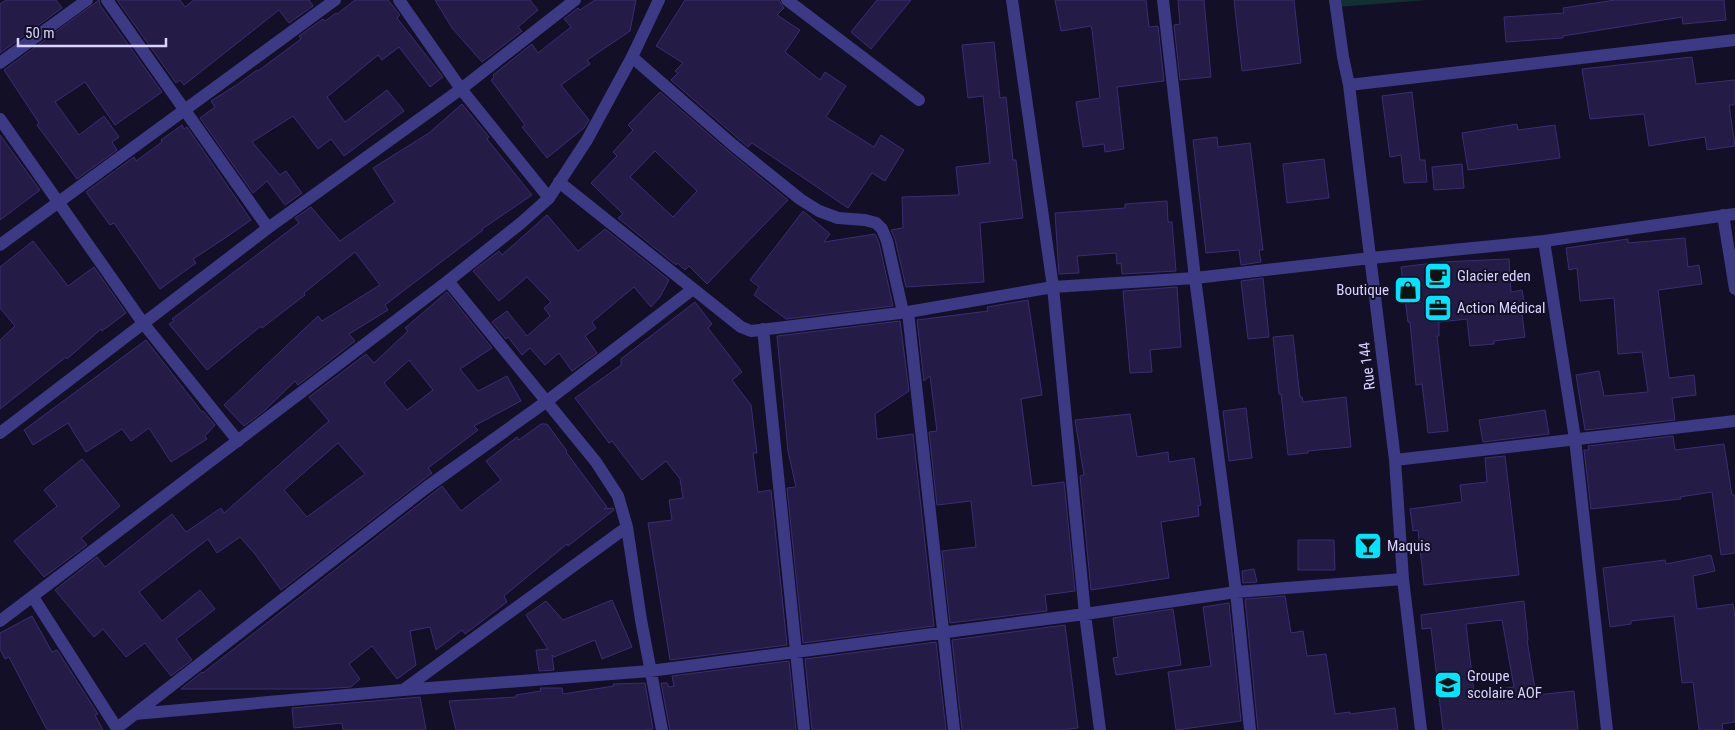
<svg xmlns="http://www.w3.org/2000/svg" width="1735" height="730" viewBox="0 0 1735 730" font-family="'Roboto Condensed',sans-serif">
<rect width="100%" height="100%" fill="#130f26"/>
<!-- green -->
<path fill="#12302f" d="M1336 0H1427L1338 7Z"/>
<!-- building -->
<path fill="#241b47" stroke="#3b2d73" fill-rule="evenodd" d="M6 0H56L62 8 0 53V4Z
M99 0 100 5 162 92 115 125 85 82 55 102 79 135 104 116 119 137 112 142 117 150 77 179 37 125 39 123 4 70Z
M117 0H180L185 7 194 0H309L313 6 289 23 279 10 184 85 180 80 176 83Z
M355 0H388L400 15 397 18 443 77 430 87 399 47 382 60 378 55 327 97 345 122 387 90 404 111 344 156 331 139 318 149 293 116 252 142 280 175 286 171 302 193 285 205 267 181 253 193 200 118 215 107 211 101 238 84 257 70 258 71 301 39 299 36 323 19 325 21 336 13 337 14Z
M435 0H530L538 10 518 27 522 31 482 62 452 28Z
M595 0H636L630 31 587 60 590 64 561 85 589 120 584 128 547 158 522 127 525 125 491 80 494 77 493 75 532 44 538 53 571 27 564 19 578 8 580 10Z
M685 0H779L784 8 777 15 800 30 785 52 820 80 825 72 846 86 826 117 874 147 881 135 904 150 885 181 872 173 848 208 752 143 748 147 671 80 678 73 675 71 683 63 656 46Z
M877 0H911L871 49 851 32Z
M1055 0H1146L1149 27 1158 26 1164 81 1117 87 1124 149 1105 152 1104 144 1083 147 1076 102 1100 98 1092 30 1091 26 1061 31Z
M1178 0H1204L1211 77 1180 80 1174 25 1180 24Z
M1234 0H1294L1301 63 1242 71Z
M1615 0H1724L1726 20 1683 24 1682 17 1563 36V38L1506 42 1504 17 1564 13 1563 8Z
M994 42 1000 98 1006 97 1013 160H1016L1023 218 980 223 984 282 906 287 895 239 891 230 903 228 902 197 959 195 956 167 990 163 983 96 968 98 962 45Z
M1692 57 1696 84 1735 80V105H1729L1735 146 1707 150 1705 137 1649 146 1644 114 1590 119 1582 69Z
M660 92 728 151 788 200 707 284 689 266 685 270 677 263 676 265 618 218 623 214 591 183 617 156 613 152 633 130 628 125ZM655 151 697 191 673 217 630 177Z
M1412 92 1420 160H1425L1427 182 1404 183 1401 155 1390 157 1382 96Z
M462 104 489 137 487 139 532 195 482 229 483 230 385 305 388 310 349 334 355 341 298 385 295 381 264 411 244 426 224 405 318 316 322 321 380 285 355 252 304 293 305 295 262 328 261 326 207 370 169 324 174 321 172 319 299 223 295 218 311 207 340 241 395 202 373 168 429 133Z
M1517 124 1518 130 1555 125 1560 158 1468 170 1462 133Z
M182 125 184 129 187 127 251 220 222 240 193 259 196 263 160 289 114 223 110 225 86 192 134 157 136 161 162 142 161 140Z
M0 135 40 190 0 220Z
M1217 137 1218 147 1250 143 1263 250H1259L1261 262 1241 265 1239 250 1206 253 1193 140Z
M1324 159 1329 198 1287 203 1283 164Z
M1462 164 1464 188 1434 190 1432 167Z
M1167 201 1168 222H1172L1176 271 1122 274 1121 263 1117 264 1116 253 1077 256 1079 273 1059 274 1055 213 1125 208V204Z
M803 211 830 234 824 242 875 234 879 243 893 306 786 319 754 295 759 287 750 280Z
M547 215 578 251 605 229 669 280 660 297 651 307 634 287 592 322 596 328 585 336 597 353 572 371 559 353 545 365 530 348 522 355 508 337 506 339 492 322 507 311 527 336 550 316 544 308 551 302 527 277 499 301 473 271 499 251 502 255Z
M1685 238 1688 267 1699 265 1702 284 1658 290 1669 378 1694 375 1696 395 1672 398 1675 420 1585 430 1576 375 1599 371 1604 396 1648 392 1642 352 1618 354 1614 298 1580 301 1577 268 1569 270 1566 248 1628 239V243Z
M33 241 68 286 94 267 126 313 102 331 101 329 67 359 66 357 0 409V340L15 326 0 308V267Z
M1509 259 1511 292 1522 290 1526 313 1522 314 1525 337 1494 341V344L1470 346 1467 319 1439 322V336H1437L1448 431 1428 433 1422 384 1416 385 1410 322H1408L1401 267 1441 262Z
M1263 278 1269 337 1248 339 1241 281Z
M1177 287 1181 347 1150 350 1152 372 1130 373 1123 291Z
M447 292 492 348 460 369 478 391 507 376 521 401 474 426 478 430 428 468 432 473 281 590 255 554 240 537 217 553 208 539 139 592 162 621 200 590 215 609 176 639 192 660 171 676 145 643 126 657 103 629 94 637 55 590 97 557 105 567 172 514 186 532 221 508 224 513 329 421 309 397 366 354 374 363 408 331 405 328ZM409 360 433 390 407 410 384 383ZM338 443 365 474 307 517 284 490Z
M1028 300 1042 395 1021 399 1032 486 1064 482 1075 591 1045 595 1047 611 950 623 942 551 976 547 971 501 937 505 929 432 937 431 930 376 924 381 917 320 988 311 987 307Z
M695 302 712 324 708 328 742 372 732 380 751 405 757 453H753L758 492 771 490 787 645 670 660 648 523 672 520 669 500 683 498 680 479 666 461 642 480 612 441 609 443 575 398 621 365V359Z
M900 321 909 391 875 414 877 439 913 434 934 626 803 643 787 488 796 487 788 451 777 336Z
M1293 335 1300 397H1302L1303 402 1346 397 1351 447 1308 451V453L1288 455 1281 394H1279L1273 337Z
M146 340 202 412 203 411 215 425 205 436 207 439 171 462 149 428 131 441 122 429 86 452 68 423 33 445 24 430Z
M1246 408 1252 458 1229 461 1223 411Z
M1545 410 1549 434 1483 442 1479 420Z
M1130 414 1137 457 1168 452 1169 462 1194 458 1201 505 1198 506 1199 516 1161 522 1169 578 1091 590 1080 476 1084 475 1075 420Z
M541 424H547L567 451 566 452 607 507 604 509 613 508 614 510 568 546 567 544 504 596 507 602 465 634 462 630 436 650 430 627 410 631 416 665 397 679 372 646 349 664 360 679 351 687 318 689H181L202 672 203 673 442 486 461 511 501 480 486 461 517 437 519 440Z
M1673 436 1675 450 1724 444 1732 495H1735V553L1721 555 1712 492 1680 497 1681 499 1591 509 1584 450H1589L1588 446Z
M1505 456 1519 575 1424 585 1418 530 1413 531 1410 509 1462 502 1460 485 1487 482 1485 458Z
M82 459 120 506 81 538 87 545 44 577 14 541 57 506 44 490Z
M1298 540H1334L1335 570H1298Z
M1711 555 1715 571 1693 576 1697 609 1733 604 1735 617V722L1722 724 1723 730H1699L1693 682 1682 683 1674 616 1631 621V624L1610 627 1603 568 1665 560 1666 564Z
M1254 569 1257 582 1243 583 1242 571Z
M1285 596 1291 633 1303 631 1307 656 1326 654 1335 714 1350 712V714L1395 708 1398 730H1258L1245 599Z
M612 600 632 647 602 659 595 640 554 657 552 655 554 670 539 671 536 650 548 649 526 615 546 601 563 620Z
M1524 601 1528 640H1527L1536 695 1574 691 1578 730H1443L1431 628 1422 629 1421 615ZM1502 620 1514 687 1474 693 1466 624Z
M1229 603 1241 721 1176 730 1168 672 1211 666 1203 607Z
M1173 609 1181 665 1116 675 1113 658 1118 657 1113 618Z
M32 616 52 652 57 650 94 708 98 714 95 715 103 730H47L9 657 5 659 0 649V633Z
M1065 625 1078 728 1061 730H962L952 640Z
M936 642 946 730H812L805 659Z
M789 661 796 730H670L661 683H667L669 687 674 686 672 676Z
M645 683 653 729 642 730H456L449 701 516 697V695L541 691 540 688H562L563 694 614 686 613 684Z
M420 697 426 730H343L342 723 294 728 292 708Z"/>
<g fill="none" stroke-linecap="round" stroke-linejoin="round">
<!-- minor -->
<path stroke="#3d3a85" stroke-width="12" d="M107 0 268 228
M399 0 461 89 549 198
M787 0 919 100
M1012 0 1053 287 1085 614 1100 730
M1163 0 1195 278 1236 592 1250 730
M1335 0 1343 57 1349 85 1395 460 1403 579 1421 730
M632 57 733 145 800 199 819 211 838 218 865 220 876 223 882 229 887 241 903 312
M0 63 87 0
M1349 85 1735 40
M0 119 143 323 238 441
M559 182 741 327 751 331 908 312 1053 287 1195 278 1371 258 1544 241 1735 214
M1723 215 1735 289
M1544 241 1575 439 1607 730
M0 245 335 0
M448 281 596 462 618 496 627 527 641 620 662 730
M908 312 954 730
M763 329 804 730
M0 433 268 228 461 89 575 0
M1395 460 1735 421
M33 597 118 730
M403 690 627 527
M135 714 403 690 650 671 1085 614 1236 592 1403 579
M117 728 427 487 547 401 693 289"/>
<!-- tertiary -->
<path stroke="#3d3a85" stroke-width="12" d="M0 621 448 281 521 223 549 198 587 140 632 57 659 0"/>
</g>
<!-- icons -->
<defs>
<g id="cafe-square" transform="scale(1.4375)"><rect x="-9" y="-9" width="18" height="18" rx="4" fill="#00e5ff" stroke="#130f26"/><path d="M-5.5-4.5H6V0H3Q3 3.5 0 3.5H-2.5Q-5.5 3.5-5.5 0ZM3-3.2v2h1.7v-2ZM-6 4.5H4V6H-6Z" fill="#111"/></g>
<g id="shop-square" transform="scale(1.4375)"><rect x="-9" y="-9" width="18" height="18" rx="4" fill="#00e5ff" stroke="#130f26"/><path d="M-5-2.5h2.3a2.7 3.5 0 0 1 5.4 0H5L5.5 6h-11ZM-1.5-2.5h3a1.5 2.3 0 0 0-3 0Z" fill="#111"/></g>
<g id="office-square" transform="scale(1.4375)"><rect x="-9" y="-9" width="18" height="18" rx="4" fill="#00e5ff" stroke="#130f26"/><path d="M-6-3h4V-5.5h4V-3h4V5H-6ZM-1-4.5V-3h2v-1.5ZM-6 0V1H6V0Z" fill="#111"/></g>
<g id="bar-square" transform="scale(1.4375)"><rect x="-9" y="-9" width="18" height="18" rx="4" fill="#00e5ff" stroke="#130f26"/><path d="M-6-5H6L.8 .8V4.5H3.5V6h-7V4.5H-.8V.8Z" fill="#111"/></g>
<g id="school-square" transform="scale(1.4375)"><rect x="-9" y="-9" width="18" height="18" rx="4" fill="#00e5ff" stroke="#130f26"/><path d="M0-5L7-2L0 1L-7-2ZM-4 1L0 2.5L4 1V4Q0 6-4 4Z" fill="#111"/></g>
</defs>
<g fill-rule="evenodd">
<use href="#cafe-square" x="1438" y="276"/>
<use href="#shop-square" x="1408" y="290"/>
<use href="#office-square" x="1438" y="308"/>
<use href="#bar-square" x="1368" y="546"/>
<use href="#school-square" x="1448" y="685"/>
</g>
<g text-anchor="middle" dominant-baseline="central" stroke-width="4" stroke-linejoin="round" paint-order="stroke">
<!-- poi labels -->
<g font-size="15" fill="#d9d4ff" stroke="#130f26" text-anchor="start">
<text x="1457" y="276">Glacier eden</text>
<text x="1389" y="290" text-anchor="end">Boutique</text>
<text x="1457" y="308">Action Médical</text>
<text x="1387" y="546">Maquis</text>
<text x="1467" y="676">Groupe<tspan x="1467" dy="17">scolaire AOF</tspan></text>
</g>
<!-- street labels -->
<g font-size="15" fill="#d9d4ff" stroke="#130f26">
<text transform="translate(1367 366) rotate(-97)">Rue 144</text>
</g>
</g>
<!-- scale -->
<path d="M18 38v8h148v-8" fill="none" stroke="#d9d4ff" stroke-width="2.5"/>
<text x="25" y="38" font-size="15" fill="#d9d4ff" stroke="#130f26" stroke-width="4" paint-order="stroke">50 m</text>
</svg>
